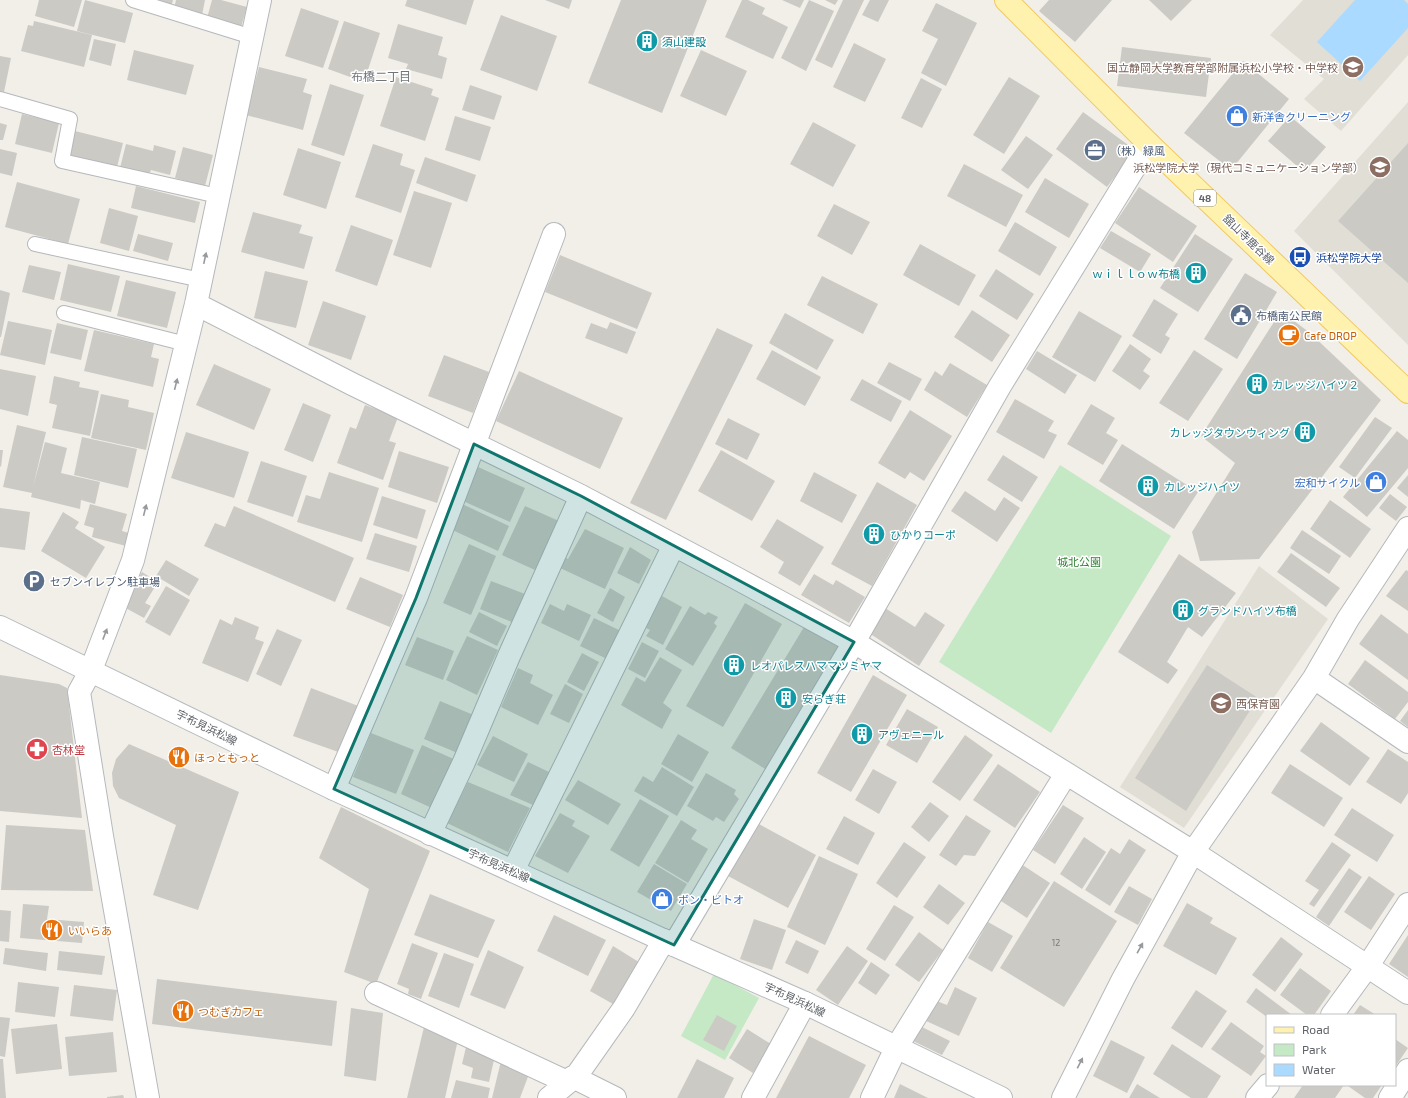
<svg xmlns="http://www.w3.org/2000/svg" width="1408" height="1098" viewBox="0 0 1408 1098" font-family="'Exo 2','Noto Sans JP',sans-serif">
<rect width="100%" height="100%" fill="#f1efe8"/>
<!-- education -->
<path fill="#e1ded6" d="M1303 0H1408V55L1341 131 1304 99 1324 79 1270 35Z
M1408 102V345L1294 231Z
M1259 566 1328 619 1184 828 1120 787Z"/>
<!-- green -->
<path fill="#c5e8c5" d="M1060 465 1171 536 1051 733 939 662Z
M714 974 759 998 725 1060 681 1036Z"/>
<!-- water -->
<path fill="#aadaff" d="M1355 0H1404L1408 4V28L1360 81 1317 42Z"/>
<!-- building -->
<path fill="#cccac5" d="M39 0H82L74 27 35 16Z
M85 0 133 13 125 43 77 31Z
M147 0H173L171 7Z
M176 0H205L202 15 174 9Z
M212 0H221L247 7 241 27 207 18Z
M407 0H474L466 25 405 6Z
M545 0H572L569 9Z
M621 0H707L662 113 588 83Z
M742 0H748L765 8 762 14 788 27 773 59 725 37Z
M782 0H804L800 8Z
M809 0 834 11 806 71 781 58Z
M825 0H838L835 5Z
M843 0H864L832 68 815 60Z
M870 0H889L878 22 862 15Z
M1049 0H1112L1075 42 1039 11Z
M1149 0H1192L1171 21Z
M936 3 977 23 946 86 921 73 938 39 922 31Z
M301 8 339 21 323 68 285 56Z
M501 15 557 36 537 91 480 70Z
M34 21 92 35 84 67 21 51 28 25 33 26Z
M344 21 380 33 364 82 328 69Z
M398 24 443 37 438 55 447 58 442 79 406 69 408 64 388 58Z
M94 39 116 44 111 66 89 60Z
M854 43 886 59 865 102 833 87Z
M1122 47 1211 58 1206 97 1117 86Z
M134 50 194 65 186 95 127 80Z
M701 50 747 71 726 116 680 96Z
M0 56 11 58 4 92 0 91Z
M1243 61 1289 99 1231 170 1184 133Z
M259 67 307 79 303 92 312 95 303 130 246 115Z
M396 77 433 89 431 95 439 98 425 141 380 126Z
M1009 77 1040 96 1004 154 973 135Z
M921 78 942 89 922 128 901 118Z
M330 84 364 95 344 156 311 145Z
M470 85 502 96 494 120 462 110Z
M1083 112 1135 150 1107 187 1056 149Z
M22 114 59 123 52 153 15 144Z
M455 116 491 127 480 161 445 150Z
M1290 116 1326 147 1304 172 1268 141Z
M813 122 856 145 833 187 790 164Z
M0 123 7 125 3 140H0Z
M75 131 123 143 117 167 69 155Z
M1026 136 1053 155 1028 189 1001 170Z
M1408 143V283L1338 221Z
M126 144 153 151 154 145 176 151 170 175 151 170 149 175 120 168Z
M373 144 403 154 400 165 415 170 401 213 355 197Z
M183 147 213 155 205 186 175 178Z
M298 148 341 162 326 209 283 195Z
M0 149 17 153 12 176 0 173Z
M425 157 476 175 467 202 416 183Z
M964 164 1023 195 1006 227 947 196Z
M1045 178 1089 204 1069 238 1025 212Z
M17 182 80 199 68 244 5 227Z
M136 186 200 202 195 223 131 208Z
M1139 187 1197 226 1173 262 1115 223Z
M414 191 452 203 431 268 393 255Z
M834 204 870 222 852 255 817 236Z
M109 208 138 216 129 251 100 243Z
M253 212 302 225 299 233 313 237 304 269 241 252Z
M1015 222 1057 247 1040 276 998 251Z
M351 225 393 240 377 286 335 271Z
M1111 231 1151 254 1140 272 1100 248Z
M138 234 173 243 168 261 133 251Z
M1195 234 1233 259 1198 312 1160 288Z
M920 244 976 275 959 306 903 275Z
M560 255 652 293 637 329 545 292Z
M68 264 120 276 111 312 60 300Z
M29 265 61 272 54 300 22 292Z
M996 269 1034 294 1017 320 979 296Z
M265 271 308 281 296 328 254 318Z
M1245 273 1277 292 1237 359 1204 339Z
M822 276 878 304 863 334 807 305Z
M126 280 176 292 167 328 117 316Z
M0 290 10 293 1 337H0Z
M1154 299 1178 314 1165 335 1170 338 1161 354 1132 336Z
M323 301 366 316 351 360 308 345Z
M972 310 1010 335 992 362 954 337Z
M1079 311 1122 336 1095 382 1052 357Z
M1281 311 1310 333 1381 400 1259 559 1200 561 1192 532 1235 463 1201 436Z
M785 313 834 340 817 370 769 343Z
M8 321 52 330 45 365 0 355Z
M610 322 636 332 627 354 585 338 591 323 607 329Z
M57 323 88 330 81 360 50 353Z
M717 328 753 345 666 520 630 503Z
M94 330 154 344 151 357 159 359 153 387 84 371Z
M1130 344 1151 359 1143 371 1150 376 1140 390 1112 371Z
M772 350 821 377 805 406 756 379Z
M1194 350 1223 369 1188 421 1159 403Z
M1037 351 1077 375 1065 394 1026 369Z
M444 355 489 372 473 413 428 396Z
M889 362 922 379 910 401 877 383Z
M950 363 987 385 967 417 924 390 935 371 942 376Z
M214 364 271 389 254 430 196 405Z
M0 369 36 376 28 416 0 409Z
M519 371 623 418 600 469 496 421Z
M54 376 80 382 79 387 99 391 90 436 52 428 57 405 49 403Z
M862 379 902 401 891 422 850 400Z
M101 394 129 400 128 407 154 413 146 450 91 438Z
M1015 399 1054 421 1048 431 1057 435 1044 459 996 432Z
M303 403 331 415 313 462 284 450Z
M1091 404 1115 418 1106 433 1118 440 1103 465 1067 444Z
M365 405 398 417 389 441 396 443 383 480 337 463 350 427 356 429Z
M910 410 952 436 924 481 910 472 905 479 878 463Z
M1375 417 1392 428 1355 478 1339 467Z
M728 418 760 434 747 460 715 444Z
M17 425 46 432 33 487 45 442 67 448 61 473 100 482 95 504 81 500 80 509 31 497 32 493 3 487Z
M1397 431 1408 440V468L1367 517 1343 497Z
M186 432 249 452 234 498 171 478Z
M82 437 137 449 128 488 74 475Z
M1122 444 1198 492 1174 529 1099 481Z
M0 450H3L1 467 0 466Z
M721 450 775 481 752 521 698 491Z
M399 451 449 467 437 503 388 487Z
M1003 455 1038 477 1022 502 987 480Z
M261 461 307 476 293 517 247 502Z
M478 467 525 488 510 522 463 501Z
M329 472 379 488 362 542 297 522 306 495 320 499Z
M814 472 857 495 842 523 800 501Z
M1408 475V497L1397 488Z
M877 482 917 505 872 586 831 564Z
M965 491 995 511 1004 497 1020 508 997 542 951 511Z
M1390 494 1407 507 1396 521 1379 508Z
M382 496 426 510 417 539 373 525Z
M1330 500 1371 529 1350 558 1310 529Z
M460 503 509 526 498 551 448 528Z
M90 504 127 514 122 531 129 533 126 546 92 537 94 528 84 525Z
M234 506 354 558 335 602 204 546 215 523 225 527Z
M525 506 559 521 535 570 502 555Z
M0 508 30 512 25 550 0 547Z
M63 512 79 522 75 528 105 547 86 578 41 551Z
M777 519 824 547 800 586 778 573 784 562 760 547Z
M585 529 624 548 605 589 558 567 563 556 568 559Z
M1302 530 1341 556 1329 574 1290 548Z
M375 533 417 546 409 572 366 559Z
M469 544 496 556 471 615 443 603Z
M630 547 651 560 639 584 617 573Z
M1291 553 1340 588 1326 607 1277 572Z
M1179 554 1236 593 1202 637 1188 627 1167 662 1178 670 1168 684 1118 652Z
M166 560 199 579 189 596 156 576Z
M1406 570 1408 571V611L1386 596Z
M142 572 158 582 145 603 151 606 144 618 122 606Z
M814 574 833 585 836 580 865 597 849 623 801 595Z
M360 577 403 595 390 627 346 609Z
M491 581 525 594 514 623 480 609Z
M166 586 190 600 170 636 145 622Z
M610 588 625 597 613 622 597 613Z
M662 596 682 607 663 645 646 636 650 630 646 628Z
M745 603 782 624 723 727 686 706Z
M550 604 564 611 567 604 591 615 579 641 541 623Z
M690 606 705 615 708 612 718 617 714 623 717 626 693 666 665 649Z
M885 608 915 627 925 612 945 625 919 666 869 633Z
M479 612 507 626 497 646 469 632Z
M1381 614 1408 634V680L1359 644Z
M235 617 259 627 255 639 264 642 248 682 202 663 220 619 232 625Z
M594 618 621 631 607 659 580 646Z
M804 627 841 648 767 770 731 748Z
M277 629 302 640 281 686 256 674Z
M467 636 498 650 477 695 446 680Z
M417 637 454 651 443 680 405 665Z
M642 642 659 651 645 678 628 669Z
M582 653 599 662 584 691 567 682Z
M660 657 682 670 663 703 672 710 662 729 621 705 636 677 645 682Z
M1365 660 1408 692V702L1395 719 1348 684Z
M1207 665 1258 698 1186 811 1135 778Z
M518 668 533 675 530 683 553 695 538 725 501 707Z
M0 675 59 684 67 688 82 818 0 811Z
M873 675 907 695 851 792 817 773Z
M565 684 583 694 569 723 550 714Z
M311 688 361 707 344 754 293 736Z
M440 701 476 716 460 754 424 739Z
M907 709 938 727 917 763 886 745Z
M1408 710V727L1400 721Z
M1321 722 1370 758 1350 786 1300 751Z
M371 733 414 750 396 794 353 777Z
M678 734 709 752 692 782 661 764Z
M965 735 993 755 960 801 932 782Z
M493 736 528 754 514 782 477 765Z
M129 744 239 792 198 910 153 895 176 825 119 798 113 786 112 773 116 759Z
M422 745 456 760 434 809 401 794Z
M1388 749 1408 762V793L1401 804 1366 782Z
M528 762 549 772 533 805 510 795Z
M998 764 1040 792 1015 828 973 800Z
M1290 764 1343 798 1324 827 1271 793Z
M662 767 694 787 677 816 634 791 643 776 653 782Z
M873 769 897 782 879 814 855 800Z
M706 773 736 790 734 794 739 799 724 822 716 817 713 821 687 806Z
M578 780 621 804 608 825 565 800Z
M468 782 530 808 508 852 447 823Z
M640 799 669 816 639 867 610 850Z
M930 802 949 816 929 842 911 827Z
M1063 805 1084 818 1055 864 1033 850Z
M341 807 430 851 376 984 344 972 369 889 319 858Z
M1352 808 1394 835 1377 862 1334 835Z
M560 813 575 821 572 826 590 836 568 873 535 856Z
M966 815 991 831 975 856 964 855 956 866 939 855Z
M844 816 875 833 858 865 826 849Z
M681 820 697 830 691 839 708 849 688 883 655 863Z
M757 823 816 855 788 908 728 876Z
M6 825 85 830 93 891 1 890Z
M1084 837 1106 852 1082 889 1060 874Z
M1129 839 1146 850 1110 906 1085 890 1111 848 1120 854Z
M904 842 926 857 897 898 876 883Z
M1332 842 1351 855 1314 907 1309 904 1319 890 1305 881Z
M819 856 858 874 825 945 787 927Z
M654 864 687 884 671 911 637 892Z
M1021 864 1050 883 1027 918 998 899Z
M1349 868 1362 877 1329 926 1316 917Z
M1369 876 1395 894 1371 930 1344 912Z
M1054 881 1117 921 1064 1007 1000 968Z
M939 884 965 903 948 925 923 907Z
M1129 886 1152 899 1138 925 1114 912Z
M430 894 495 920 478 958 414 935Z
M1187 903 1213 918 1210 923 1237 938 1216 975 1163 946Z
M23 904 49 906 47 919 84 922 82 943 20 938Z
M894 905 914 917 885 961 866 949Z
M0 910 11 911 9 942 0 941Z
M554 915 606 940 588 976 537 951Z
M754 919 786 930 772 970 740 959Z
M988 922 1013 936 992 972 968 958Z
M919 932 943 950 919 982 895 965Z
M1408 935V977L1389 964Z
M1281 937 1303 954 1275 992 1252 975Z
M796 940 819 951 808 974 785 963Z
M412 943 438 953 421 999 408 994 409 989 397 984Z
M613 946 642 964 613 1004 590 991Z
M847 946 868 961 838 1005 816 990Z
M5 948 48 953 46 971 3 964Z
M488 950 524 967 505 1009 470 995Z
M59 951 105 956 102 975 57 970Z
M444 953 474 964 459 1008 428 996Z
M871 962 890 975 876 995 858 983Z
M1300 968 1331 991 1314 1015H1307L1280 995Z
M157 979 337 1001 332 1046 152 1024Z
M18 982 59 987 55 1017 15 1012Z
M74 985 117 990 113 1021 70 1016Z
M955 987 977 998 959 1036 924 1020 934 1000 947 1005Z
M1256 988 1292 1015H1267V1017L1246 1002Z
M1196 990 1227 1011 1202 1048 1171 1028Z
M1360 1005 1376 1015H1353Z
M351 1008 383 1013 376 1081 344 1076Z
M717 1015 737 1026 724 1051 703 1040Z
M0 1017 10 1018 5 1057 0 1056Z
M1231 1022 1264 1046 1260 1052 1266 1056 1251 1076 1211 1049Z
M57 1024 62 1069 16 1074 11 1029Z
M920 1026 950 1041 942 1055 913 1041Z
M424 1027 459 1035 445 1098H407Z
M747 1029 771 1044 753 1073 729 1058Z
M113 1032 117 1072 69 1076 65 1037Z
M809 1036 866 1065 849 1098H776Z
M1395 1039 1408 1048 1395 1067Z
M1111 1040 1145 1057 1127 1093 1093 1076Z
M467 1043 496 1051 489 1082 471 1078 473 1068 462 1064Z
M1172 1044 1221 1076 1207 1098H1191L1153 1074Z
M0 1059H3L6 1098H0Z
M697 1059 734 1078 724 1098H677Z
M501 1061 518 1067 517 1071 529 1074 520 1098H492Z
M456 1080 490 1088 488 1098H451Z
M900 1084 928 1098H894Z
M1137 1084 1160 1098H1129Z
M1303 1085H1344L1335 1098H1294Z
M1349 1085H1382L1373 1098H1365L1348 1086Z
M123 1095 124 1098H107V1097Z"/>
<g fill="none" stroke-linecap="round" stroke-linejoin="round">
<!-- service casing -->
<g stroke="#b5b8bc" stroke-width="16">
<path id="service" d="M133 0 252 37
M0 99 70 119 62 161 218 196
M35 244 201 280
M64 313 186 344"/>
</g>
<!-- minor casing -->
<g stroke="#b5b8bc" stroke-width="24">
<path id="minor" d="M196 304 352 384 581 496 736 578 854 642 1193 852 1408 993
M1314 678 1408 742
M334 789 416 598 554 234
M430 834 464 762 509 656 581 496
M513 871 674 545
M674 945 854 642 1000 386 1149 144
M376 993 567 1082
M573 1077 615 1098
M148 1098 102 836 79 692 91 670 133 560 196 304 260 0
M549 1098 577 1075 624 1008 664 940
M753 1098 805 1003
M872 1098 896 1048 1066 774
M1063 1098 1123 979 1193 852 1314 678 1348 619 1408 528
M1390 1098 1408 1070"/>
</g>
<!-- tertiary casing -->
<g stroke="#b5b8bc" stroke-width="24">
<path id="tertiary" d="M1332 1015 1367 967 1408 904
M1257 1098 1268 1085"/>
</g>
<!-- secondary casing -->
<g stroke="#b6babf" stroke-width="24">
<path id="secondary" d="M0 627 334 789 674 945 805 1003 1001 1098"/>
</g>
<!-- primary casing -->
<g stroke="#f2c960" stroke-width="24">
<path id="primary" d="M1006 0 1149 144 1408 392"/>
</g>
<!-- service -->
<use href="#service" stroke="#fff" stroke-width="14"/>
<!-- minor -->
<use href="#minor" stroke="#fff" stroke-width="22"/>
<!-- tertiary -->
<use href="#tertiary" stroke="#fff" stroke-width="22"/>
<!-- secondary -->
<use href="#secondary" stroke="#fff" stroke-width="22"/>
<!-- primary -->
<use href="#primary" stroke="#fff2af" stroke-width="22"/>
</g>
<!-- one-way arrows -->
<defs><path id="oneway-solid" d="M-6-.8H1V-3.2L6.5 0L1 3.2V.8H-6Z"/></defs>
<g fill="#979a9d">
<use href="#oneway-solid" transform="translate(205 258) rotate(-78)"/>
<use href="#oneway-solid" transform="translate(176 384) rotate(-76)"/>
<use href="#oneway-solid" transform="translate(145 510) rotate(-76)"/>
<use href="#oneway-solid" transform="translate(105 634) rotate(-69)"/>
<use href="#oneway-solid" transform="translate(1140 948) rotate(-61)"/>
<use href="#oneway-solid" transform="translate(1080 1063) rotate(-63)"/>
</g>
<!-- marked area -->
<path fill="#0f766e" fill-opacity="0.2" stroke="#0f766e" stroke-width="3" stroke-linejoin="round" d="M474 444 581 496 854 642 674 945 334 789 416 598Z"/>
<!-- icons -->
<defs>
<g id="building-disc" transform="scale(1.15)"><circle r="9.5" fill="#0f9aa8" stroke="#fff"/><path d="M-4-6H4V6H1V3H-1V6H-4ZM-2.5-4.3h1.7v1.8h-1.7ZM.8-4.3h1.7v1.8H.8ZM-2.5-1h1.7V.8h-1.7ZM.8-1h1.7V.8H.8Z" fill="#fff"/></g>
<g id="school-disc" transform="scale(1.15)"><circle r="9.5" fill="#8d6e63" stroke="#fff"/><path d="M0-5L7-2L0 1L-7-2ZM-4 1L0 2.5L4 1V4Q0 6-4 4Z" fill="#fff"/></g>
<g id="shop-disc" transform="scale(1.15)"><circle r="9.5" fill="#3f7fe0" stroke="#fff"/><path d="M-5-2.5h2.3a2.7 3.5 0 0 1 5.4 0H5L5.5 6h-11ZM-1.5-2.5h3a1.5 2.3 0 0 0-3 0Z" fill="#fff"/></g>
<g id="office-disc" transform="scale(1.15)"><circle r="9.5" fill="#5c6f8a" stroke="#fff"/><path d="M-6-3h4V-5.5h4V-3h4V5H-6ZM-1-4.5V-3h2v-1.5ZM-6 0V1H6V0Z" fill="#fff"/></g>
<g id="university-disc" transform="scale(1.15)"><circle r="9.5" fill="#8d6e63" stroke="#fff"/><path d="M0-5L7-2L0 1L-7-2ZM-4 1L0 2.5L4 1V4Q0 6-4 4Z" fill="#fff"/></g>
<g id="bus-disc" transform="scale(1.15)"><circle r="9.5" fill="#1a4fb4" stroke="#fff"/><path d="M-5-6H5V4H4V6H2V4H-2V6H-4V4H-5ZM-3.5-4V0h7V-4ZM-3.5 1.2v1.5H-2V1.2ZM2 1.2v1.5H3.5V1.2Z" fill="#fff"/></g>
<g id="civic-disc" transform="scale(1.15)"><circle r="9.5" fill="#5c6f8a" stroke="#fff"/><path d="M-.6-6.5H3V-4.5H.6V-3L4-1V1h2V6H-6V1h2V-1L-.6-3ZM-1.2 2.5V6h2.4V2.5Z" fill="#fff"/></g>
<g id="cafe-disc" transform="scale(1.15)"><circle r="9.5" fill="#e8710a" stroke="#fff"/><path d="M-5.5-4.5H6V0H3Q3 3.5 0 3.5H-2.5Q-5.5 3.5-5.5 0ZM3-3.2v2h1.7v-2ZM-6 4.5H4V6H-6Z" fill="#fff"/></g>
<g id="parking-disc" transform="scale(1.15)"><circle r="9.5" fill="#5c6f8a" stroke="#fff"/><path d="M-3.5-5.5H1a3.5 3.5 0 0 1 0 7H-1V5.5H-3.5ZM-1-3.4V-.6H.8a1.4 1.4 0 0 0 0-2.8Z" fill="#fff"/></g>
<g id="pharmacy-disc" transform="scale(1.15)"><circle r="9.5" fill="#e0444e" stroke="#fff"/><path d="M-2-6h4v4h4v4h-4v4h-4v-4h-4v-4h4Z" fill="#fff"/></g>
<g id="restaurant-disc" transform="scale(1.15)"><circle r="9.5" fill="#e8710a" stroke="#fff"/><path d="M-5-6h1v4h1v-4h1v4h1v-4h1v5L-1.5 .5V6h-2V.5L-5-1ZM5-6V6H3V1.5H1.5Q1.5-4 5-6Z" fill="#fff"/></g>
</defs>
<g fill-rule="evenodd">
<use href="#building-disc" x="647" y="41"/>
<use href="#school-disc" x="1353" y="67"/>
<use href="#shop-disc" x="1237" y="116"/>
<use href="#office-disc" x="1095" y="150"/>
<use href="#university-disc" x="1380" y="167"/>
<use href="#bus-disc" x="1300" y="257"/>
<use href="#building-disc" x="1196" y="273"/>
<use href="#civic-disc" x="1241" y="315"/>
<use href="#cafe-disc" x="1289" y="335"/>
<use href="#building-disc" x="1257" y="384"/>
<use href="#building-disc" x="1305" y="432"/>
<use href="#shop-disc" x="1376" y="482"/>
<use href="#building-disc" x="1148" y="486"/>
<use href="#building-disc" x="874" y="534"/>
<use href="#parking-disc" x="34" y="581"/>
<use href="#building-disc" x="1183" y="610"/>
<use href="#building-disc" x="734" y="665"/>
<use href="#building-disc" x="786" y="698"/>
<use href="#school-disc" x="1221" y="703"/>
<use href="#building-disc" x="862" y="734"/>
<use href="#pharmacy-disc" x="37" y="749"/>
<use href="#restaurant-disc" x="179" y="757"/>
<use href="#shop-disc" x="662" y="899"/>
<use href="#restaurant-disc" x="52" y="930"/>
<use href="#restaurant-disc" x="183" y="1011"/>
</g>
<g text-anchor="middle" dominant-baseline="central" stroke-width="3" stroke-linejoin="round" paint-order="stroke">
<!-- number labels -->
<g font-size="9" fill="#7a7d7f">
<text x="1056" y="942">12</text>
</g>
<!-- shield labels -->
<rect fill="#fff" stroke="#8f9295" stroke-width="1" x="1194" y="190" width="22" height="16" rx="3"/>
<g font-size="10" font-weight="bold" fill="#5f6368">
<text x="1205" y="198">48</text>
</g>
<!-- culture labels -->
<g font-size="11" fill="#0d838f" stroke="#fff" text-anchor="start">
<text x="662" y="41">須山建設</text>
<text x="1180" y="273" text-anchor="end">ｗｉｌｌｏｗ布橋</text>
<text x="1272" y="384">カレッジハイツ２</text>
<text x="1290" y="432" text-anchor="end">カレッジタウンウィング</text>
<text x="1164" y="486">カレッジハイツ</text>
<text x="890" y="534">ひかりコーポ</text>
<text x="1198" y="610">グランドハイツ布橋</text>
<text x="750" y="665">レオパレスハママツミヤマ</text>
<text x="802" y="698">安らぎ荘</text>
<text x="878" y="734">アヴェニール</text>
</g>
<!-- education labels -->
<g font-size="11" fill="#785e54" stroke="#fff" text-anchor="end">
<text x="1338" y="67">国立静岡大学教育学部附属浜松小学校・中学校</text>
<text x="1364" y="167">浜松学院大学（現代コミュニケーション学部）</text>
<text x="1236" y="703" text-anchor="start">西保育園</text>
</g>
<!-- shop labels -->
<g font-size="11" fill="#366cbe" stroke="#fff" text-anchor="start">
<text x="1252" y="116">新洋舎クリーニング</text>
<text x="1360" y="482" text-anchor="end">宏和サイクル</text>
<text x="678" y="899">ボン・ビトオ</text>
</g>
<!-- service labels -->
<g font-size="11" fill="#4e5e75" stroke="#fff" text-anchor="start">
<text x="1110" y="150">（株）緑風</text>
<text x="1256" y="315">布橋南公民館</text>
<text x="50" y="581">セブンイレブン駐車場</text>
</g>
<!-- street labels -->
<g font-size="11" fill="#5f6368" stroke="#fff">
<text transform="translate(1249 239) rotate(44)">舘山寺鹿谷線</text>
<text transform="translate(207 727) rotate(26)">宇布見浜松線</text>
<text transform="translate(499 865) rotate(24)">宇布見浜松線</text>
<text transform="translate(795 999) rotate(25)">宇布見浜松線</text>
</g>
<!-- transit labels -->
<g font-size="11" fill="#164399" stroke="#fff" text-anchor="start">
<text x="1316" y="257">浜松学院大学</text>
</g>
<!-- food labels -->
<g font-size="11" fill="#c56008" stroke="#fff" text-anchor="start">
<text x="1304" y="335">Cafe DROP</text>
<text x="194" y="757">ほっともっと</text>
<text x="68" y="930">いいらあ</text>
<text x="198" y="1011">つむぎカフェ</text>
</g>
<!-- park labels -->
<g font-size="11" fill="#348238" stroke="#fff">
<text x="1079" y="561">城北公園</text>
</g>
<!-- health labels -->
<g font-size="11" fill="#be3a42" stroke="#fff" text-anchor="start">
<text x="52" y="749">杏林堂</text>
</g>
<!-- neighbourhood labels -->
<g font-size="12" fill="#70757a" stroke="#fff">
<text x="381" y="76">布橋二丁目</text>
</g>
</g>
<!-- legend -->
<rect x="1266" y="1014" width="130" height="72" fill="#ffffff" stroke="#bfc1c3"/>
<rect x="1274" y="1027" width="20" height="6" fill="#fff2af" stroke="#bfc1c3"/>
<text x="1302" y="1034" font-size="12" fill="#5f6368">Road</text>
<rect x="1274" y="1044" width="20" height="12" fill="#c5e8c5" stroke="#bfc1c3"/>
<text x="1302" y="1054" font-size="12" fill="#5f6368">Park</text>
<rect x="1274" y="1064" width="20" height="12" fill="#aadaff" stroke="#bfc1c3"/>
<text x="1302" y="1074" font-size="12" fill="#5f6368">Water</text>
</svg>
